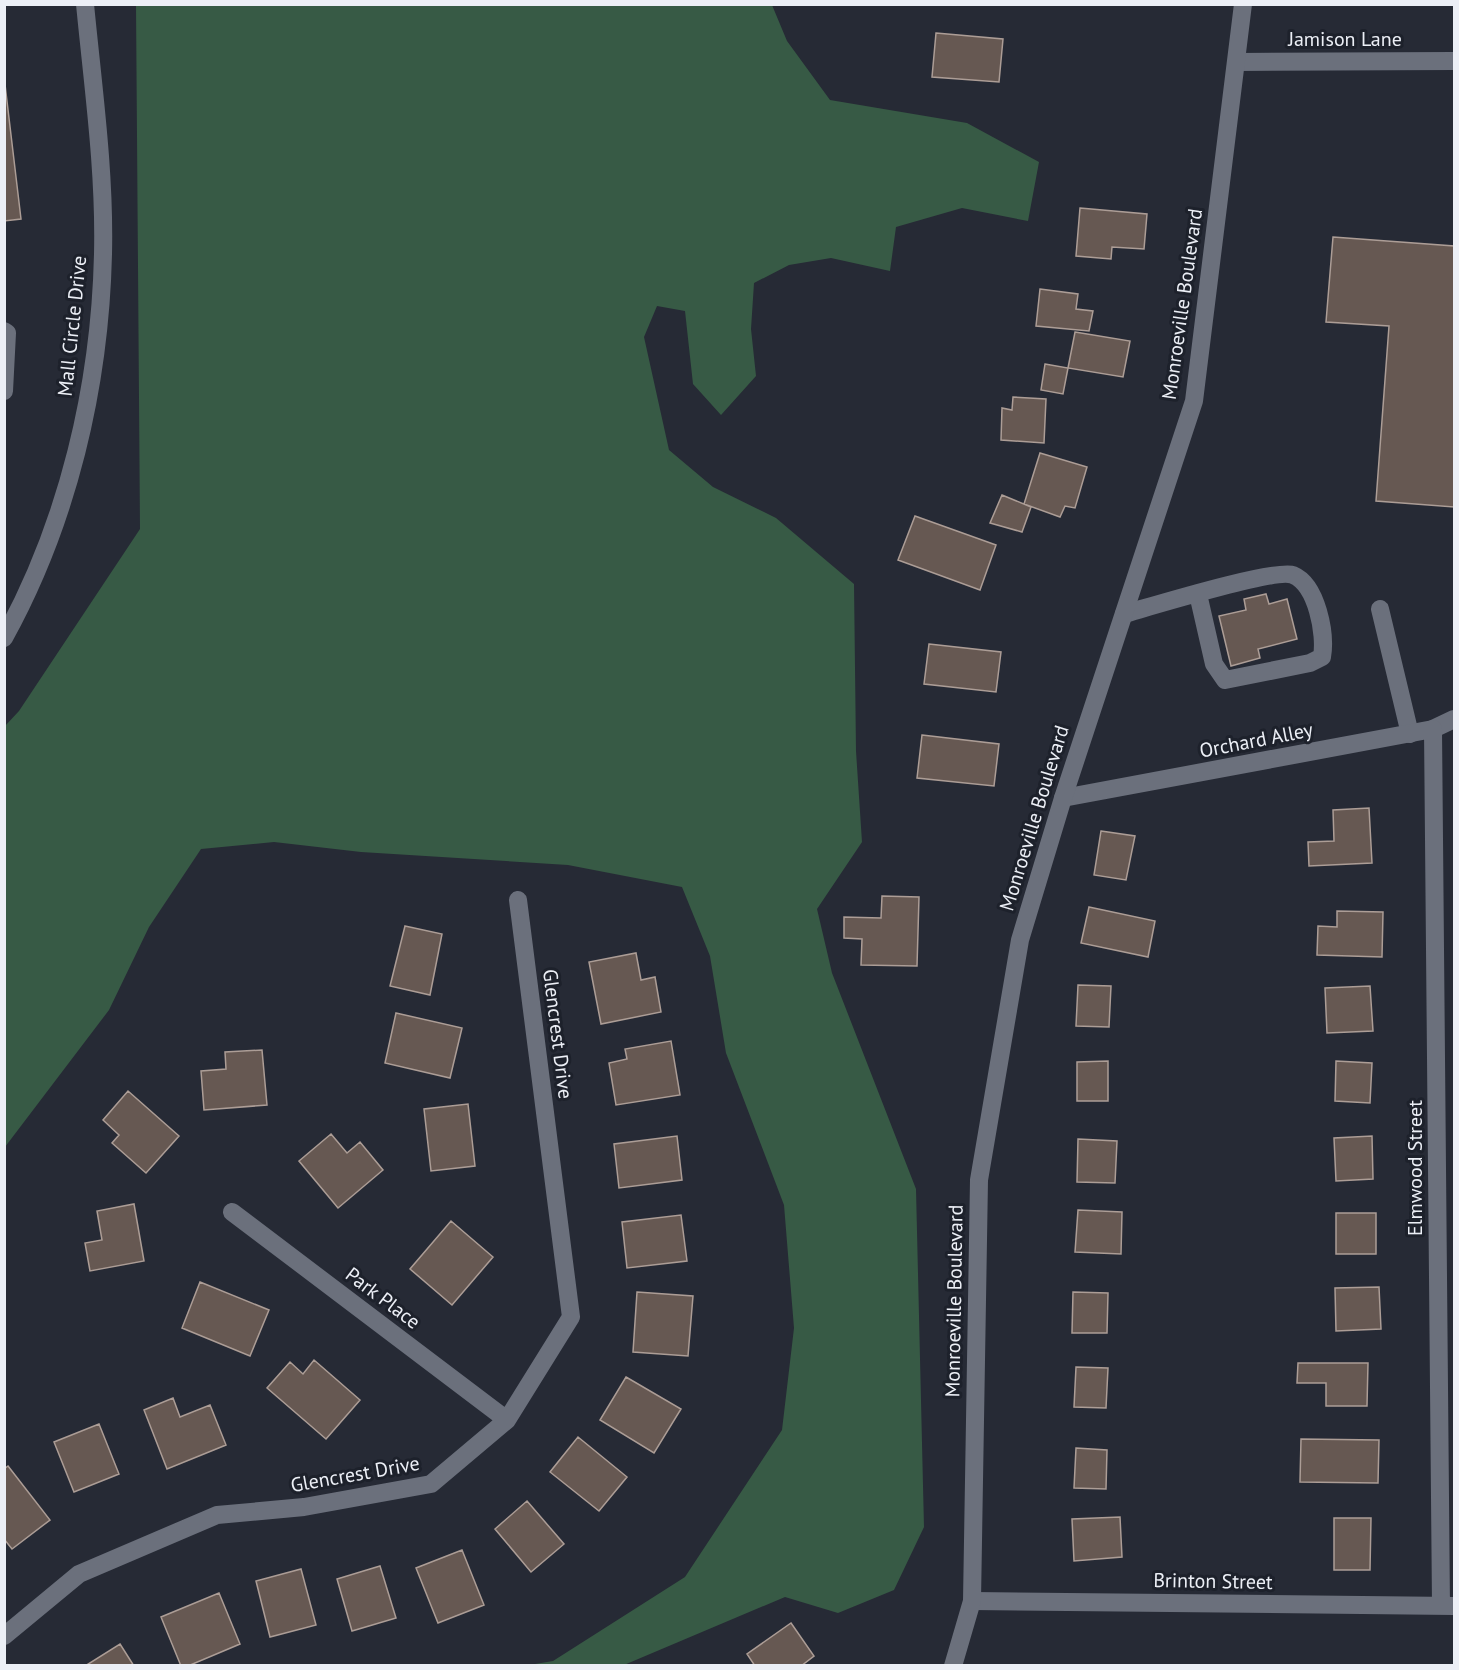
<svg xmlns="http://www.w3.org/2000/svg" width="1459" height="1670" viewBox="0 0 1459 1670" font-family="'PT Sans',sans-serif">
<rect width="100%" height="100%" fill="#262a35"/>
<!-- green -->
<path fill="#375a45" d="M136 5H772L787 41 830 100 967 123 1039 162 1028 221 962 208 896 227 890 271 831 258 789 265 754 283 751 329 756 376 721 415 693 384 685 311 657 306 644 337 669 450 713 487 776 518 854 584 856 751 862 842 817 909 832 973 916 1189 924 1527 894 1590 838 1613 785 1597 624 1665H529L553 1661 685 1577 782 1430 794 1328 784 1205 726 1053 710 956 682 887 568 865 361 852 274 842 201 849 149 927 109 1010 5 1147V726L19 711 140 529Z"/>
<!-- building -->
<path fill="#665852" stroke="#ac9d96" stroke-width="1.5" d="M936 33 1003 39 999 82 932 77Z
M4 76 21 219 4 221Z
M1080 208 1147 214 1144 249 1112 247 1111 259 1076 256Z
M1333 237 1454 246V507L1376 501 1389 326 1326 322Z
M1040 289 1078 294 1076 309 1093 311 1089 331 1036 326Z
M1075 332 1130 341 1123 377 1068 368Z
M1045 364 1068 368 1063 394 1041 390Z
M1013 397 1046 399 1044 443 1001 440 1002 408 1012 410Z
M1040 453 1087 467 1075 508 1065 506 1060 517 1024 504Z
M1002 495 1031 507 1022 532 990 523Z
M915 516 996 545 980 590 898 560Z
M1266 594 1269 604 1287 599 1297 639 1258 649 1260 658 1231 666 1219 616 1246 610 1244 599Z
M929 644 1001 652 996 692 924 684Z
M922 735 999 744 994 786 917 778Z
M1369 808 1372 863 1309 866 1308 842 1334 841 1333 810Z
M1101 831 1135 836 1126 880 1094 875Z
M882 896 919 897 917 966 861 965 862 939 844 938V917L881 918Z
M1089 907 1155 921 1148 957 1081 943Z
M1337 911 1383 912 1382 957 1317 955 1318 926 1337 927Z
M405 926 442 934 430 995 390 986Z
M636 953 641 980 655 977 661 1012 601 1024 589 962Z
M1078 985 1111 986 1109 1027 1076 1026Z
M1370 986 1373 1031 1327 1033 1325 988Z
M396 1013 462 1028 450 1078 385 1063Z
M671 1041 680 1095 616 1105 609 1063 627 1059 625 1049Z
M262 1050 267 1105 204 1110 201 1071 226 1069 225 1052Z
M1108 1061V1101H1077V1062Z
M1336 1061 1372 1063 1370 1103 1335 1101Z
M128 1091 179 1136 146 1173 112 1143 119 1135 103 1120Z
M468 1104 475 1166 431 1171 424 1109Z
M331 1134 347 1153 360 1142 383 1170 338 1208 299 1161Z
M677 1136 682 1180 619 1188 614 1144Z
M1372 1136 1373 1179 1336 1181 1334 1138Z
M1078 1139 1117 1141 1115 1183 1077 1182Z
M134 1204 144 1261 90 1271 85 1243 102 1240 97 1211Z
M1078 1210 1122 1212 1121 1254 1075 1252Z
M1336 1213H1376V1254H1336Z
M681 1215 687 1261 627 1268 622 1222Z
M451 1221 493 1257 452 1305 410 1269Z
M200 1282 269 1310 250 1356 182 1328Z
M1379 1287 1381 1329 1336 1331 1335 1288Z
M637 1292 693 1296 688 1356 633 1352Z
M1073 1292 1108 1293 1107 1333H1072Z
M314 1360 360 1400 326 1439 267 1388 290 1362 303 1374Z
M1298 1363H1368L1367 1406H1326V1383H1297Z
M1076 1367 1108 1368 1106 1408 1074 1407Z
M626 1377 681 1409 654 1453 600 1420Z
M173 1398 180 1417 210 1405 226 1445 167 1469 144 1410Z
M99 1424 119 1474 74 1492 54 1442Z
M578 1437 627 1477 599 1511 550 1472Z
M1301 1439 1379 1440 1378 1483 1300 1482Z
M1076 1448 1107 1450 1106 1489 1074 1488Z
M8 1466 50 1520 12 1549 4 1539V1469Z
M527 1501 564 1544 531 1572 495 1529Z
M1120 1517 1122 1557 1074 1561 1072 1519Z
M1334 1518H1371L1370 1570H1334Z
M462 1550 484 1605 438 1623 416 1568Z
M380 1566 396 1618 352 1631 337 1579Z
M301 1569 316 1625 270 1637 256 1581Z
M219 1593 240 1644 188 1666H181L161 1617Z
M791 1623 814 1656 801 1666H755L747 1654Z
M120 1644 134 1666H85Z"/>
<g fill="none" stroke-linecap="round" stroke-linejoin="round">
<!-- service -->
<path stroke="#6b707c" stroke-width="18" d="M4 331 7 333 4 391
M1380 609 1410 734
M1124 614C1149 607 1276 568 1293 575 1317 585 1326 634 1322 657L1310 663 1225 680 1214 664 1198 594
M1433 729 1454 719"/>
<!-- minor -->
<path stroke="#6b707c" stroke-width="18" d="M1237 62 1454 61
M1063 798 1433 729 1441 1606
M232 1212 507 1420
M972 1601 1454 1606
M4 1636 79 1574 217 1515 304 1507 431 1484 507 1420 571 1317 518 900"/>
<!-- tertiary -->
<path stroke="#6b707c" stroke-width="18" d="M4 638C68 522 100 386 103 254 105 171 93 87 85 4"/>
<!-- secondary -->
<path stroke="#6b707c" stroke-width="18" d="M953 1666 972 1601 979 1180 1020 940 1063 798 1194 401 1243 4"/>
</g>
<g text-anchor="middle" dominant-baseline="central" stroke-width="6" stroke-linejoin="round" paint-order="stroke">
<!-- street labels -->
<g font-size="20" fill="#eceff6" stroke="#1d212b">
<text x="1345" y="39">Jamison Lane</text>
<text transform="translate(1182 304) rotate(-82)">Monroeville Boulevard</text>
<text transform="translate(72 326) rotate(-84)">Mall Circle Drive</text>
<text transform="translate(1256 740) rotate(-11)">Orchard Alley</text>
<text transform="translate(1034 818) rotate(-73)">Monroeville Boulevard</text>
<text transform="translate(558 1034) rotate(83)">Glencrest Drive</text>
<text transform="translate(1415 1168) rotate(-90)">Elmwood Street</text>
<text transform="translate(383 1298) rotate(37)">Park Place</text>
<text transform="translate(954 1301) rotate(-89)">Monroeville Boulevard</text>
<text transform="translate(355 1474) rotate(-10)">Glencrest Drive</text>
<text transform="translate(1213 1581) rotate(1)">Brinton Street</text>
</g>
</g>
<!-- border -->
<rect width="1459" height="1670" fill="none" stroke="#eceff6" stroke-width="12"/>
</svg>
